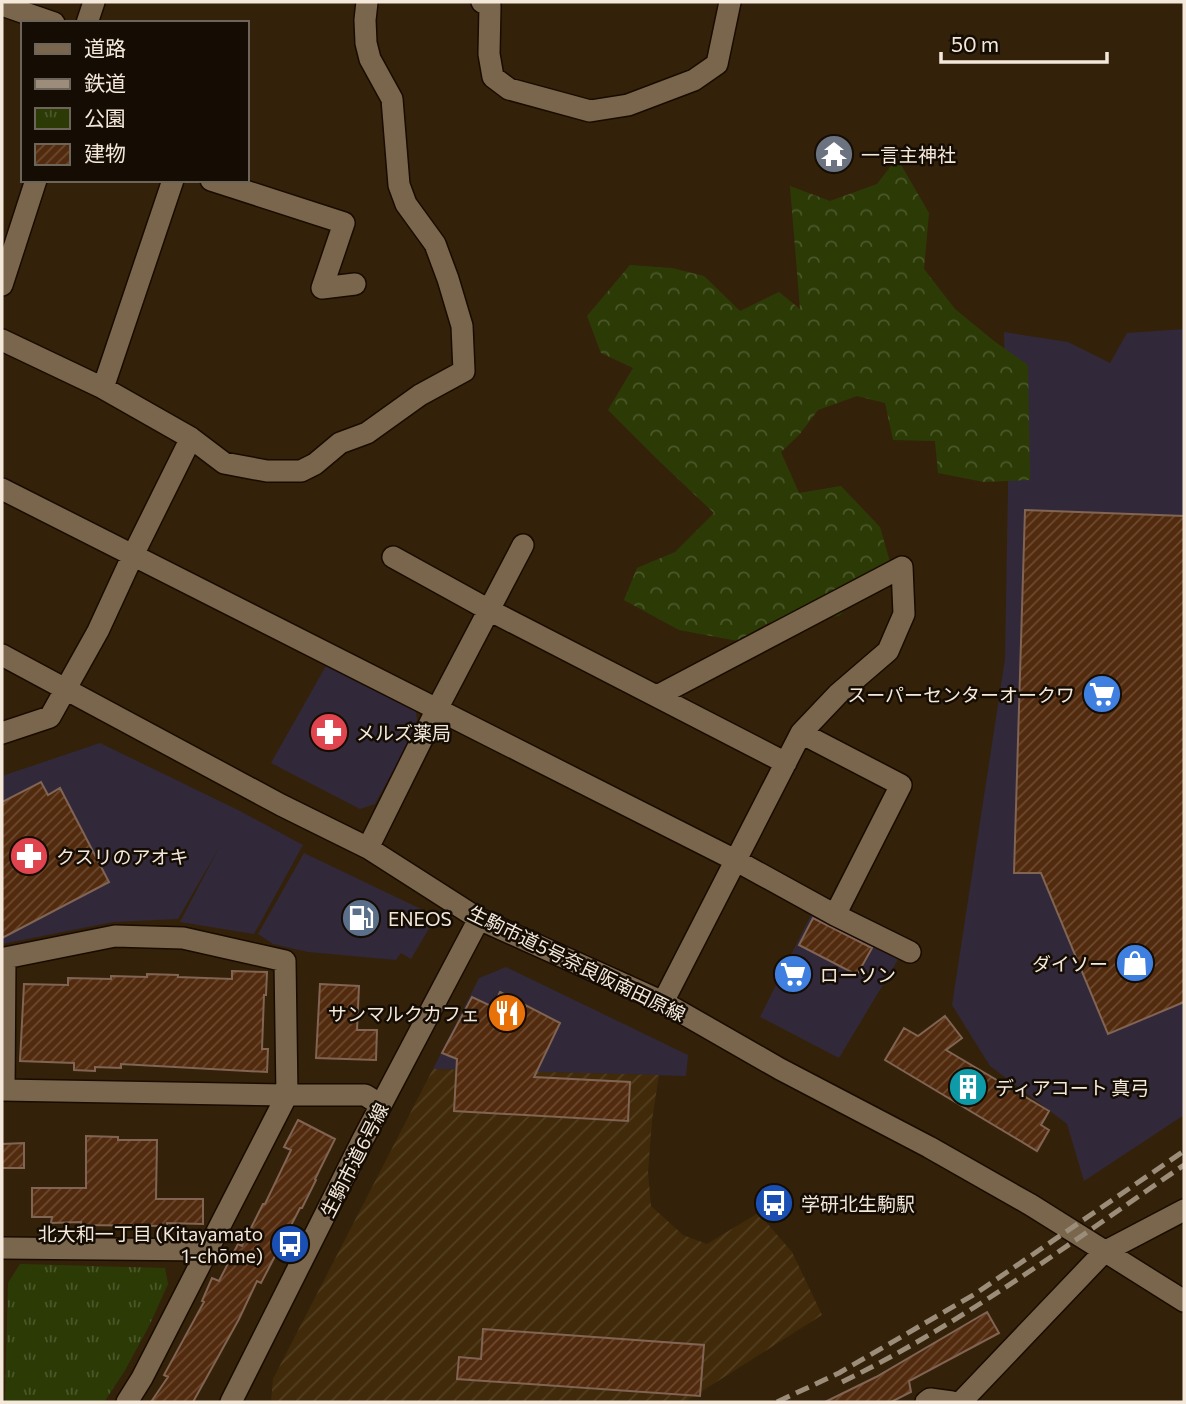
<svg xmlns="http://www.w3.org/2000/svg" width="1186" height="1404" viewBox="0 0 1186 1404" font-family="Commissioner,'Noto Sans JP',sans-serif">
<defs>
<pattern id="industrial-furrows" width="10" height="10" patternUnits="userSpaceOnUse" patternTransform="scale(1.75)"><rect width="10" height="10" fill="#402a0a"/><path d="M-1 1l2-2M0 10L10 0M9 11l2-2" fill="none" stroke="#533f21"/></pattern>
<pattern id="forest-crowns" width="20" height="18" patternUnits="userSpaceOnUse" patternTransform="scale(1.75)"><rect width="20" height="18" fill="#2c3b06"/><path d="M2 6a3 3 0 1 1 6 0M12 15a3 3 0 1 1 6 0" fill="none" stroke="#4b572a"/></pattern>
<pattern id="park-tufts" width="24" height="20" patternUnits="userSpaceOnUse" patternTransform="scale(1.75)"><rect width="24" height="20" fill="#2c3b06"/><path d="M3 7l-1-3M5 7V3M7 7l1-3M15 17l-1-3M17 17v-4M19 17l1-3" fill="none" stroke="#4b572a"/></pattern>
<pattern id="building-hatch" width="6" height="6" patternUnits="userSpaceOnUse" patternTransform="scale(1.75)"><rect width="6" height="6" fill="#522b0e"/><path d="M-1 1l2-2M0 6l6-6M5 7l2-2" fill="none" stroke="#6c4a30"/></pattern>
</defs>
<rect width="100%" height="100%" fill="#332209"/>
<!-- commercial -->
<path fill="#312939" d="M1184 329V1115L1084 1181 1067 1124 990 1066 952 1005 1005 659 1008 487 1004 332 1068 342 1110 363 1127 333Z
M327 664 415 708 418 725 375 804 360 809 271 763Z
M100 743 240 811 303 845 254 934 180 922 220 846 178 919 113 922 2 944V776Z
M304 853 423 910 431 925 411 959 401 953 396 960 308 952 273 944 258 934Z
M812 913 899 958 839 1058 760 1017Z
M506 967 688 1055 686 1076 433 1069 479 978Z"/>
<!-- industrial -->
<path fill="url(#industrial-furrows)" d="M433 1069 659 1075 652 1120 648 1172 651 1206 683 1235 707 1244 758 1213 792 1252 822 1315 685 1402H271L273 1379Z"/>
<!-- forest -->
<path fill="url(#forest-crowns)" d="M897 158 929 213 924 269 955 309 994 341 1028 365 1030 480 984 482 938 473 935 441 893 440 885 403 857 396 818 410 799 435 781 452 799 493 841 486 880 527 890 562 839 616 768 623 738 641 679 630 624 600 637 568 675 552 714 513 656 458 608 410 633 368 601 353 587 316 630 265 672 268 704 276 740 311 779 292 800 309 790 186 830 201 877 184Z"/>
<!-- park -->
<path fill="url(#park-tufts)" d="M20 1264 165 1268 168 1284 149 1326 124 1372 104 1402H5L8 1283Z"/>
<!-- building -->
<path fill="url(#building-hatch)" stroke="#816453" stroke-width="2" d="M1025 510 1184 516V1002L1108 1034 1041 873H1014Z
M41 782 48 795 60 788 109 882 2 938V802Z
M813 918 872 948 857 975 799 945Z
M232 971 267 972 266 995H264L262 1049H268L267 1072 121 1064V1068L95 1067V1071L74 1070V1063L20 1061 24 984 68 985V978L111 979V976L147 977V974L178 975V977L232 979Z
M320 984 359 986 357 1030H377L376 1060 316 1058Z
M500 992 560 1023 534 1077 630 1082 628 1121 454 1111 457 1059 442 1053 472 997 493 1007Z
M945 1016 962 1038 946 1050 1049 1111 1041 1125 1049 1130 1037 1151 885 1060 904 1028 918 1036Z
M298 1120 335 1139 315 1179 316 1180 302 1208H300L261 1283 257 1281 239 1319 193 1402H151L168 1377 164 1375 204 1302 202 1301 212 1278 219 1281 238 1244 242 1246 263 1204H265L291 1150 284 1147Z
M86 1136 118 1137V1140H157L156 1199H203V1224L167 1223V1226L81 1225V1222L51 1223 52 1217H32V1188H86Z
M24 1143V1168H2V1144Z
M987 1312 999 1333 909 1381 911 1392 891 1402H825L876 1377Z
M483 1329 704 1345 700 1396 457 1379 459 1357 481 1359Z"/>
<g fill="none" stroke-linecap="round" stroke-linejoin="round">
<!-- minor casing -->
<g stroke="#1a0b00" stroke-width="24">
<path id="minor" d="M482 2 490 6 489 54 493 77 509 89 590 111 628 105 694 80 717 64 730 2
M2 5 54 23
M87 23 94 2
M211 180 344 223 322 288 355 284
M2 285 36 180
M2 340 103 388 191 438 224 463 267 471H301L315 464 340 443 367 433 420 395 464 371 462 326 448 279 435 244 406 204 399 185 392 99 370 59 366 43 365 20 367 2
M103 388 173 180
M2 489 735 860 835 915 910 952
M393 557 489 610 786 763
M2 655 281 805 368 848 479 919 663 1002 780 1069 929 1147 1031 1205 1184 1301
M657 696 902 567 904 614 888 651 838 694 801 733 663 1002
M2 733 50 717 98 631 133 555 191 438
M801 733 901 785 835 915
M368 848 437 709 523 545
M2 1090 287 1095H365L381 1105
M4 1090 5 958 115 936 183 938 285 961 287 1095 142 1378 127 1402
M2 1248 207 1250
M231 1402 362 1141 479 919
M926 1402 930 1399 952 1402
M961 1402 1104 1252 1184 1210"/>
</g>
<!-- minor -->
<use href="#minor" stroke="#7a664d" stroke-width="21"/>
<!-- rail -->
<path stroke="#9c8d7a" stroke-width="5" stroke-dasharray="14 7" stroke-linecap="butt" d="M842 1382C963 1323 1073 1241 1184 1165
M777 1402 839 1373 975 1294 1184 1151"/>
</g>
<!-- icons -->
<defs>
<g id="temple-disc" transform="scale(2.0125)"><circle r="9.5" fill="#6b7280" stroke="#150d04"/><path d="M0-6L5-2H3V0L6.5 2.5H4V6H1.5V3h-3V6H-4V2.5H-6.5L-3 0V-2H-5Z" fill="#fff"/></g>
<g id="supermarket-disc" transform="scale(2.0125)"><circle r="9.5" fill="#3f7fe0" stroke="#150d04"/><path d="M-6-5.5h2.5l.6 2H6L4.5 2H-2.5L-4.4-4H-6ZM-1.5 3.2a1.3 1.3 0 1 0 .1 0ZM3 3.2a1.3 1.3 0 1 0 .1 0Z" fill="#fff"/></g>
<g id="pharmacy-disc" transform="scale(2.0125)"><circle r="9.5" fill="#e0444e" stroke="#150d04"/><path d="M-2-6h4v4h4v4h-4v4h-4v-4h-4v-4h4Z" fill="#fff"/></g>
<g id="fuel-disc" transform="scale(2.0125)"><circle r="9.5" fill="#5c6f8a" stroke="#150d04"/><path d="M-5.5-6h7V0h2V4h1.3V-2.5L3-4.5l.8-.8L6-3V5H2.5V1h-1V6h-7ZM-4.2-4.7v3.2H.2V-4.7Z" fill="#fff"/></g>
<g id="shop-disc" transform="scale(2.0125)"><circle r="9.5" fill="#3f7fe0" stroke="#150d04"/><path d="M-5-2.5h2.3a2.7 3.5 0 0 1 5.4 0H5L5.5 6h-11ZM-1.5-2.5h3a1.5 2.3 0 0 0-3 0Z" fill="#fff"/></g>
<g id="restaurant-disc" transform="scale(2.0125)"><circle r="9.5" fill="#e8710a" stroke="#150d04"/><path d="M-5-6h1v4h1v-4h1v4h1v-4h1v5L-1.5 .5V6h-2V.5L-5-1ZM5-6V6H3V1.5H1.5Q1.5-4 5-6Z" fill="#fff"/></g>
<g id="building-disc" transform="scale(2.0125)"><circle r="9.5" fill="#0f9aa8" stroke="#150d04"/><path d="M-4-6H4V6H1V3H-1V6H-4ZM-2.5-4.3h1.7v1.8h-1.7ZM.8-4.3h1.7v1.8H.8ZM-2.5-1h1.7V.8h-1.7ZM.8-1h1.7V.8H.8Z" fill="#fff"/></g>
<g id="bus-disc" transform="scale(2.0125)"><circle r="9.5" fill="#1a4fb4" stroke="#150d04"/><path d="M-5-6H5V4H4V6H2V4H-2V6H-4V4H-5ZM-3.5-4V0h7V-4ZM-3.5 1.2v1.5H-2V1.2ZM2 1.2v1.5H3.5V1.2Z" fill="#fff"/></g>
</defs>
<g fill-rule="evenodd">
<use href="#temple-disc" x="834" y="154"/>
<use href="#supermarket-disc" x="1102" y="694"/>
<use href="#pharmacy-disc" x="329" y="732"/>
<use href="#pharmacy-disc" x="29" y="856"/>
<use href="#fuel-disc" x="361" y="918"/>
<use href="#shop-disc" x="1135" y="963"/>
<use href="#supermarket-disc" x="793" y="974"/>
<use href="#restaurant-disc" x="507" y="1013"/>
<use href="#building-disc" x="968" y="1087"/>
<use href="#bus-disc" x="774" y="1203"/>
<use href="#bus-disc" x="290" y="1244"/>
</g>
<g text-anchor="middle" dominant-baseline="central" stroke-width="5" stroke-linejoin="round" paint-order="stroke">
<!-- poi labels -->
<g font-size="19" fill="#f4e8da" stroke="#150d04" text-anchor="start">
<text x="861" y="154">一言主神社</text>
<text x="1075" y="694" text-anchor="end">スーパーセンターオークワ</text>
<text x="356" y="732">メルズ薬局</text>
<text x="56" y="856">クスリのアオキ</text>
<text x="388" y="918">ENEOS</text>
<text x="1108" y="963" text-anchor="end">ダイソー</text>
<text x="820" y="974">ローソン</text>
<text x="480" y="1013" text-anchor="end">サンマルクカフェ</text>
<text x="995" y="1087">ディアコート 真弓</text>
<text x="801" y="1203">学研北生駒駅</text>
<text x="263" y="1233" text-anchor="end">北大和一丁目 (Kitayamato<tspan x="263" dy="22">1-chōme)</tspan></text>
</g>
<!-- street labels -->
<g font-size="19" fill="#f4e8da" stroke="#150d04">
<text transform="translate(577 963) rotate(26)">生駒市道5号奈良阪南田原線</text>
<text transform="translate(354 1160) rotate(-63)">生駒市道6号線</text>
</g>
</g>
<!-- border -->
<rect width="1186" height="1404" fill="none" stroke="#f4e8da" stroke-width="7"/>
<!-- legend -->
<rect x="21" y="21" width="228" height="161" fill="#150d04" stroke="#6e655a" stroke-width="2"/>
<rect x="35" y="44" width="35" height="10" fill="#7a664d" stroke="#6e655a" stroke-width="2"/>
<text x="84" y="56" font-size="21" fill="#f4e8da">道路</text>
<rect x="35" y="79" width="35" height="10" fill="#9c8d7a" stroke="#6e655a" stroke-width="2"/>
<text x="84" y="91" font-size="21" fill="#f4e8da">鉄道</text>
<rect x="35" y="108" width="35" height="21" fill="url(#park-tufts)" stroke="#6e655a" stroke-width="2"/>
<text x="84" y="126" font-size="21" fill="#f4e8da">公園</text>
<rect x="35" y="144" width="35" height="21" fill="url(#building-hatch)" stroke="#6e655a" stroke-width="2"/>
<text x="84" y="161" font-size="21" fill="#f4e8da">建物</text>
<!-- scale -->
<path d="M941 52v10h166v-10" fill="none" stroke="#f4e8da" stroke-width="3.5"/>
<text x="951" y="52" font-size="21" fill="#f4e8da" stroke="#150d04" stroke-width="5" paint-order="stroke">50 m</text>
</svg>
